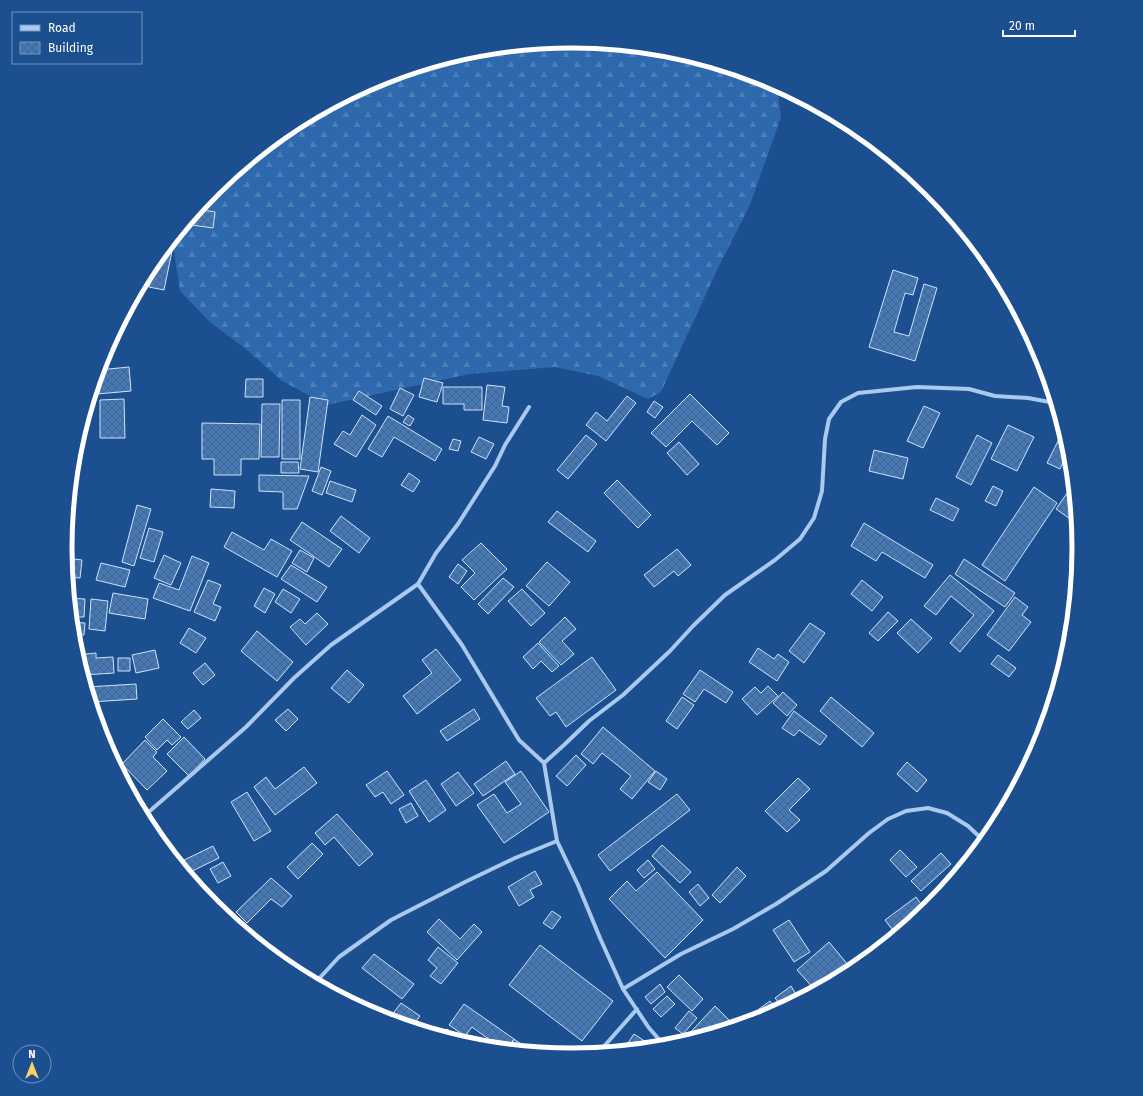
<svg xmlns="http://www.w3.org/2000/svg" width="1143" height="1096" viewBox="0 0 1143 1096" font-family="'Fira Sans',sans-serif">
<defs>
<pattern id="forest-firs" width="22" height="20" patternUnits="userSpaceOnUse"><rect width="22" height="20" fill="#2e69ad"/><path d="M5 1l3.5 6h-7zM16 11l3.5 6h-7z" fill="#4d80b9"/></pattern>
<pattern id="building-cross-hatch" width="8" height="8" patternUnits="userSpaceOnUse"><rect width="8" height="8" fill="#4478b7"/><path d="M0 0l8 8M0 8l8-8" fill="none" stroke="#486282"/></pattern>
</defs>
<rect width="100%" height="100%" fill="#1b4f8f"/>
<!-- forest -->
<path fill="url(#forest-firs)" d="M572 41 671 51 766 80 777 86 781 117 750 205 718 268 661 392 648 399 598 376 555 367 469 374 327 405 282 381 246 349 211 323 180 291 172 239 213 189 290 126 378 80 473 51Z"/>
<!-- building -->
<path fill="url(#building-cross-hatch)" stroke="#cfe3fa" d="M197 209 215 212 213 228 192 225 194 212Z
M164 249 172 251 164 290 149 287 155 260Z
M893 270 918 278 913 295 905 293 894 332 909 336 924 284 937 288 915 361 869 347Z
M129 367 131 391 97 394 96 378 98 370Z
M424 378 443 383 437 402 419 397Z
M246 379H263V397H245Z
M487 385 505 387 502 406 509 407 507 423 483 420Z
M443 387H482V410H464V404H443Z
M400 388 414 395 403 416 390 409Z
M359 391 382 406 376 415 353 400Z
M690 394 729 433 717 445 692 421 666 447 651 433Z
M627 396 636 403 606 441 586 425 596 412 607 421Z
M310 397 328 400 318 472 300 469Z
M124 399 125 438H100V400Z
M282 400H300V459H282Z
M654 401 663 407 655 418 647 412Z
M262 404H280L279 457H261Z
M924 406 940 413 923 448 907 441Z
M362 415 376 425 356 457 334 444 343 431 350 435Z
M408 415 414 419 410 426 403 422Z
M388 416 442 449 435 461 394 437 382 457 368 449Z
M202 423 260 424 259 459H241V475H214V459H202Z
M1008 425 1034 437 1017 471 991 459Z
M1063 431 1069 451 1060 469 1047 463Z
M586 435 597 444 568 479 557 470Z
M977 435 992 443 971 485 956 477Z
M479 437 494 444 486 459 471 452Z
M453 439 461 441 458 451 449 449Z
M679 442 699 464 687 475 667 453Z
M874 450 908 458 903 479 869 471Z
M281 462H298L299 473H281Z
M321 467 331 471 322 495 312 491Z
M409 473 420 481 413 492 401 485Z
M259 475 309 476 297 509H283V492L259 491Z
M617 480 651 515 638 528 604 493Z
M330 481 356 490 352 502 326 493Z
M993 486 1003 491 996 506 985 501Z
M1034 487 1057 503 1005 581 982 565Z
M211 489 235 491 234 508 210 507Z
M1070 489 1073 490 1075 517 1073 521 1056 509Z
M936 498 959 509 953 521 930 510Z
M137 505 151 509 134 566 122 562Z
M557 511 596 541 588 552 548 522Z
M341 516 370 538 359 553 330 531Z
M302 522 342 549 329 567 290 540Z
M864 523 933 565 925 578 882 552 876 561 851 546Z
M149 528 163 532 154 562 140 558Z
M232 532 264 550 271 539 292 551 277 577 224 547Z
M481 543 507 569 474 600 461 587 475 573 462 560Z
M677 549 691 565 678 576 674 571 654 587 644 575Z
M300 550 314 558 307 572 292 563Z
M164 555 181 563 171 585 154 578Z
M192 556 209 563 190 611 153 598 159 583 179 590Z
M68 558 82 560 80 578 67 577V568Z
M964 559 1015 593 1005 607 955 574Z
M547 562 570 582 549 606 526 586Z
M101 563 130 570 125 587 96 580Z
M458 564 467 571 458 584 449 577Z
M291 565 327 587 317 602 281 579Z
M950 575 994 611 960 652 950 643 974 615 951 596 936 615 924 606Z
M503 578 514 587 488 614 478 604Z
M208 580 221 585 213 604 221 607 215 621 194 612Z
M862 580 883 597 872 611 851 594Z
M264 588 275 594 265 613 254 606Z
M283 589 300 599 291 613 275 602Z
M522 589 545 613 531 626 508 601Z
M113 593 148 599 145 619 109 613Z
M1015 597 1028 607 1022 615 1031 622 1009 651 987 635Z
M69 598 85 599 84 617H71Z
M91 599 108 601 105 631 89 629Z
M888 612 898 621 878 641 869 633Z
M317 613 328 624 306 645 290 627 300 619 305 624Z
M565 617 576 629 562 641 574 654 561 665 539 642Z
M911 619 932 638 918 653 897 633Z
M72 622 85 623 84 635H73Z
M810 623 825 633 804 663 789 651Z
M189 628 206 638 196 653 180 643Z
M257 631 293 662 277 681 241 651Z
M538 643 559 666 552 672 541 661 533 669 523 657Z
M758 648 774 659 778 654 789 662 777 681 749 662Z
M436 649 461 680 417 714 403 696 432 673 422 660Z
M155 650 159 668 136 673 132 655Z
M96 653V658L113 657 114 673 83 675 77 655Z
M998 655 1016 668 1009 677 991 664Z
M592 657 616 690 566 727 556 712 550 716 536 698Z
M118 658H130V671H118Z
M205 663 215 675 203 685 193 673Z
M347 670 364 685 349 703 331 688Z
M700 670 733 692 726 703 704 689 695 702 683 694Z
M136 684 137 699 91 702 87 689V687Z
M768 686 778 696 757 715 742 699 755 687 761 693Z
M783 692 797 705 787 716 773 703Z
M682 697 694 705 677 729 666 721Z
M831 697 874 733 862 747 820 711Z
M288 709 298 719 286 731 275 720Z
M474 709 480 719 447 741 440 731Z
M194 710 201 718 188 729 181 722Z
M794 711 827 736 820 745 799 730 794 736 782 728Z
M163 719 181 737 172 745 167 740 157 750 145 737Z
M603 727 655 771 632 799 620 789 631 776 602 753 593 764 581 754Z
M184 737 205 759 189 776 167 754Z
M145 740 157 752 153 757 167 771 147 790 122 764Z
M576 755 586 765 567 786 556 776Z
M506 761 515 774 483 796 474 784Z
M907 762 927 780 917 792 897 774Z
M304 767 317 783 275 815 254 787 266 777 275 789Z
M387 771 404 795 391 804 383 792 375 797 366 785Z
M521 771 549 812 504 843 477 805 494 794 507 813 521 804 505 782Z
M656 771 667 779 660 790 648 782Z
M458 772 474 793 456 806 441 784Z
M798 778 810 789 789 810 800 820 787 832 765 811Z
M426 780 446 810 429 822 409 791Z
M247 792 271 831 254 841 231 802Z
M677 794 690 810 610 871 598 855Z
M411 803 418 816 406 823 399 809Z
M337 814 373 854 359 866 334 837 325 845 315 833Z
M312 843 323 854 298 879 287 867Z
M662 845 691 872 680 883 652 856Z
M213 846 219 858 186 874 178 863Z
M900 850 917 867 906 877 890 860Z
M941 853 951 864 921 891 911 881Z
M648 860 655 869 644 878 637 870Z
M223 862 231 876 218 883 210 869Z
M737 867 746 876 720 903 712 895Z
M535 871 542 884 530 890 534 897 519 906 508 887Z
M657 872 703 920 665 958 609 899 627 881 636 891Z
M271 878 292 896 282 907 271 899 247 923 236 912Z
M698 884 709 898 700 906 689 892Z
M916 897 925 910 894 932 885 920Z
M552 911 561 917 552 929 543 923Z
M439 919 460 939 474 924 482 932 457 960 427 932Z
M789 920 810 952 794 962 773 930Z
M890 937 891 939 880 947 879 946Z
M829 942 849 966 832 981 815 990 797 970Z
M540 945 613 1001 582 1041 509 985Z
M438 947 458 963 441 984 430 976 437 968 428 960Z
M374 954 414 984 402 999 362 968Z
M679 975 703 999 692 1011 667 987Z
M660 984 665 992 651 1004 645 997Z
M791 986 797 996 782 1007 775 998Z
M667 996 675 1004 661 1017 653 1009Z
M770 1001 777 1010 764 1017 759 1009Z
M401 1003 420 1016 412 1027 388 1020Z
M464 1004 514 1039 507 1049 501 1048 472 1027 465 1036 449 1025Z
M715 1006 735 1026 719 1030 715 1027 710 1032 711 1033 688 1040 686 1037Z
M689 1011 697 1018 683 1034 675 1028Z
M424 1026 439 1035 422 1030Z
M447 1029 461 1039 459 1041 442 1036Z
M634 1034 646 1042 642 1048 623 1050Z
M514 1039 524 1046 521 1050 507 1049Z
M524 1046 530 1051 521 1050Z"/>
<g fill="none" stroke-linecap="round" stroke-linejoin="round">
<!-- minor -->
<path stroke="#a9c9ee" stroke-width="4" d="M418 584 462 645 519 740 544 763 557 841
M544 763 564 745 589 721 623 695 670 651 693 626 725 595 775 560 800 539 814 518 822 491 825 439 829 419 841 402 858 393 917 387 969 389 995 396 1028 398 1055 403
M143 817 246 727 294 678 331 645 418 584 436 553 458 524 495 466 505 445 529 407
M315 983 339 957 391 920 465 882 515 858 557 841 578 885 600 938 623 989 649 1028 665 1046
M623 989 681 954 733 929 776 904 826 871 869 833 888 819 906 811 928 808 947 813 968 826 984 841
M599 1052 637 1009"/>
</g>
<!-- crop -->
<path d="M0 0H1143V1096H0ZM72 548a500 500 0 1 1 1000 0a500 500 0 1 1-1000 0Z" fill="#1b4f8f" fill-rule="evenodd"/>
<path fill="none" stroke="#fff" stroke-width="5" d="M72 548a500 500 0 1 1 1000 0a500 500 0 1 1-1000 0Z"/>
<!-- legend -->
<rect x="12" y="12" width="130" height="52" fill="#1b4f8f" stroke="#7695bc"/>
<rect x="20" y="25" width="20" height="6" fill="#a9c9ee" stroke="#7695bc"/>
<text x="48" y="32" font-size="12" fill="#ffffff">Road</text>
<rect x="20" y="42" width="20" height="12" fill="url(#building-cross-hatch)" stroke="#7695bc"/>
<text x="48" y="52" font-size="12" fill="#ffffff">Building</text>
<!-- north arrow -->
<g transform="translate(32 1064)"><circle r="19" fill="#1b4f8f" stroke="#7695bc"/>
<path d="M0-3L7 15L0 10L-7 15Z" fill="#ffd166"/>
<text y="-6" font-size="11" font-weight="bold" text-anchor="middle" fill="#ffffff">N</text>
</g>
<!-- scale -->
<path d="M1003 30v6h72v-6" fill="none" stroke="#ffffff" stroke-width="2"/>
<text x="1009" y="30" font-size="12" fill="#ffffff" stroke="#1b4f8f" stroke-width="3" paint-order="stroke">20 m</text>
</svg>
